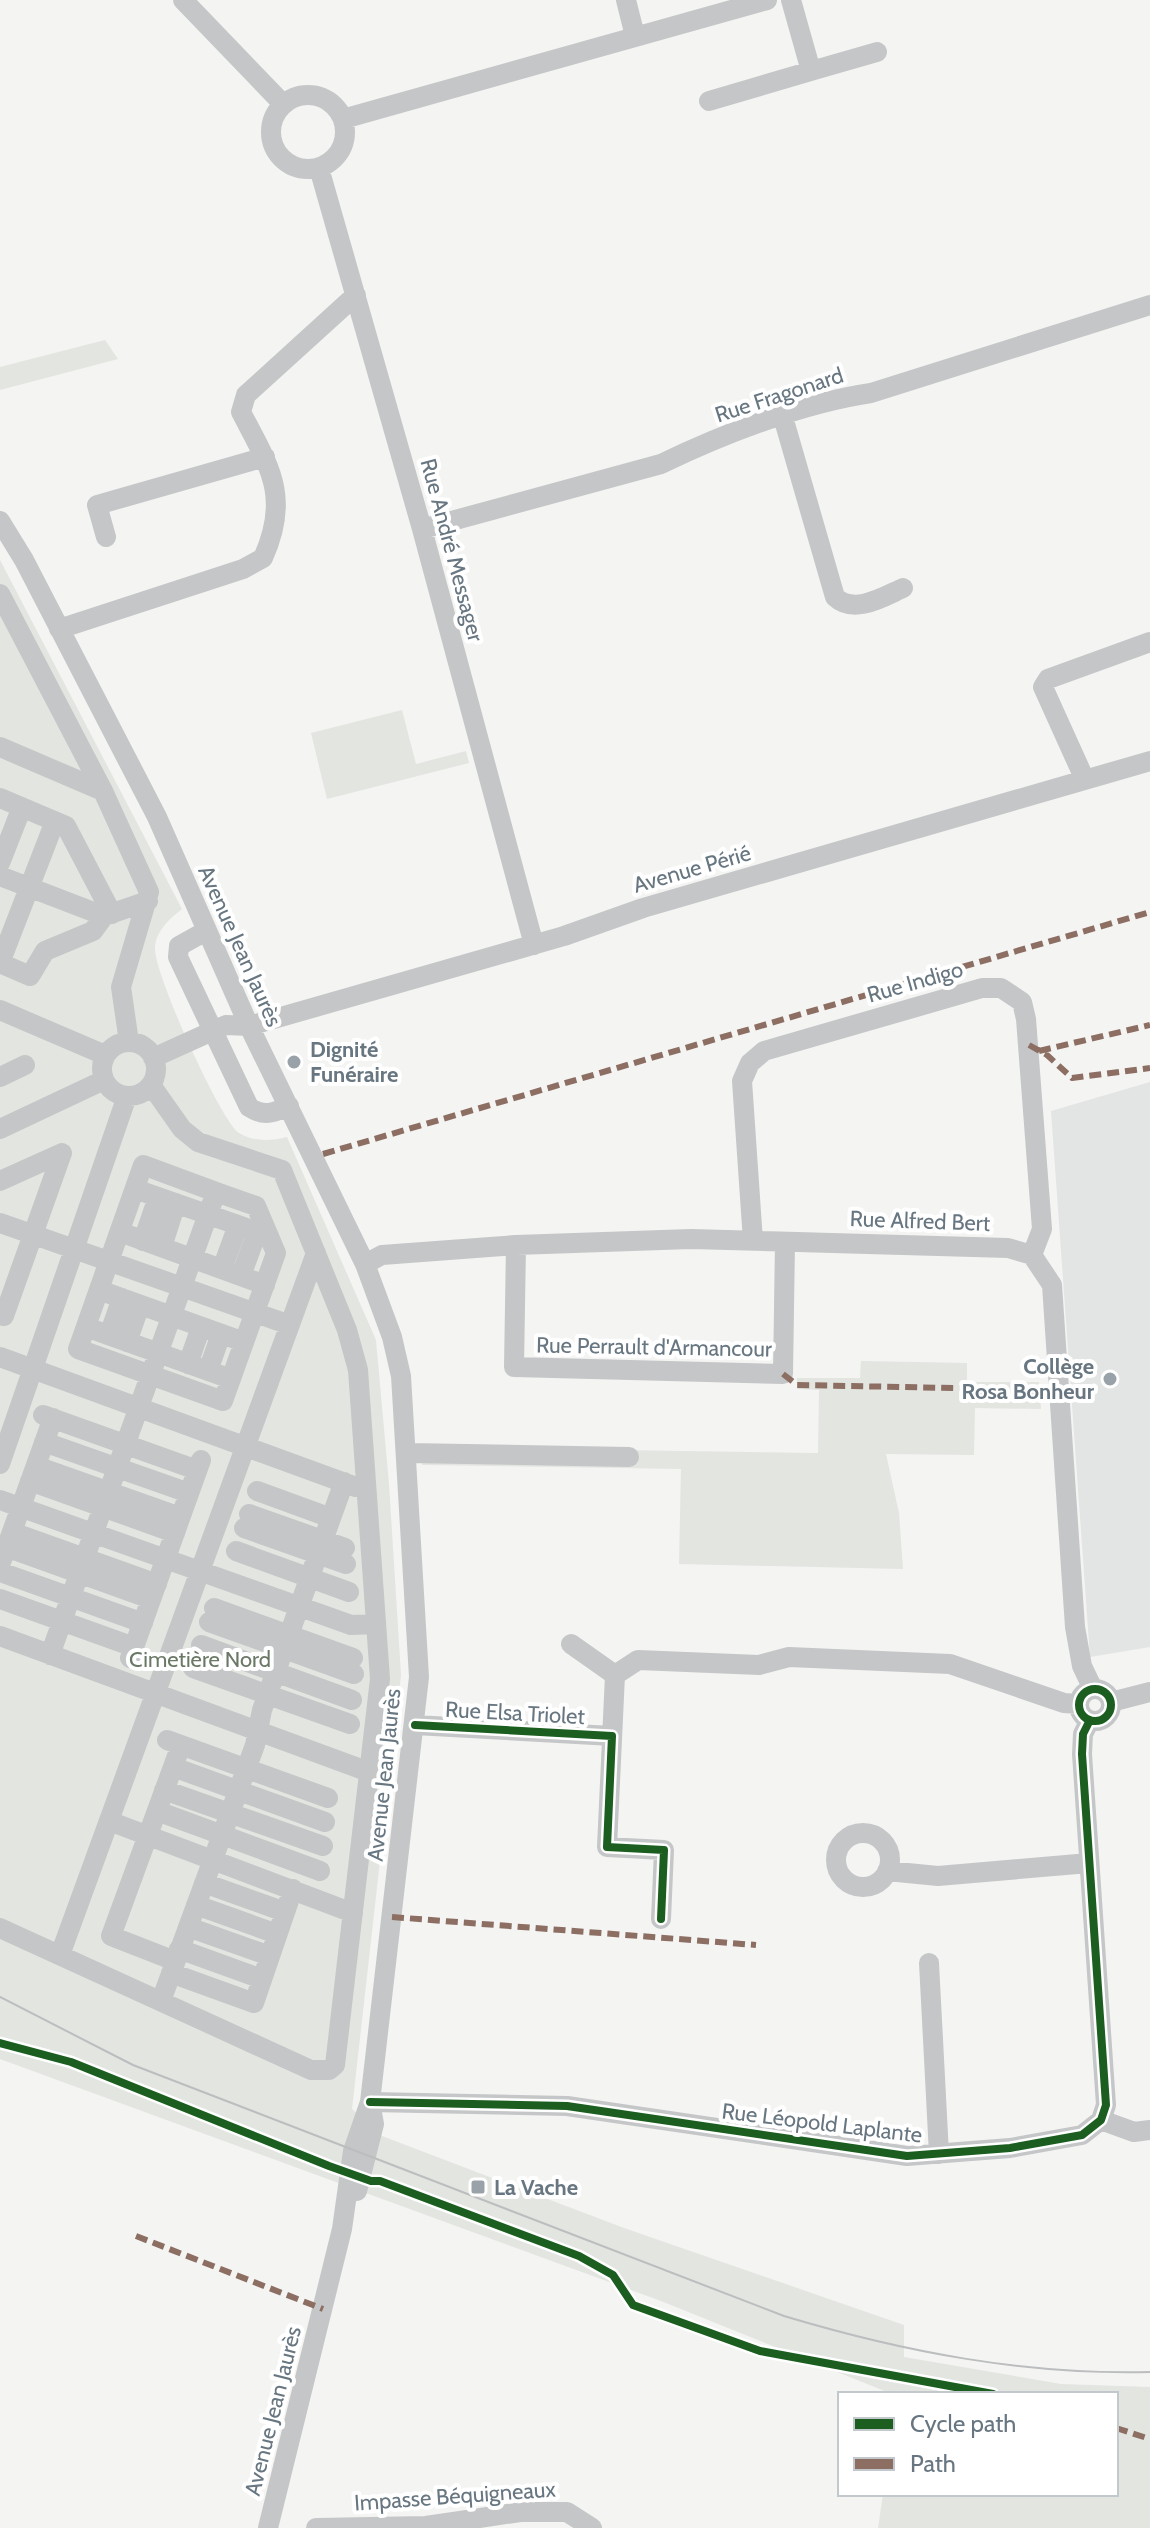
<svg xmlns="http://www.w3.org/2000/svg" width="1150" height="2528" viewBox="0 0 1150 2528" font-family="Cabin,sans-serif">
<rect width="100%" height="100%" fill="#f4f4f3"/>
<!-- built -->
<path fill="#e3e4e4" d="M1150 1082V1647L1090 1657 1051 1111Z"/>
<!-- green -->
<path fill="#e3e5e1" d="M105 340 118 359 0 390V367Z
M0 560 182 909C169 919 155 932 155 949 154 973 220 1120 239 1133 254 1142 271 1141 287 1137L376 1340 389 1484 401 1675 352 2109 382 2136 624 2228 904 2325V2357L1061 2384 1150 2387V2528H878L883 2494H1116V2394H892L661 2301 0 2059Z
M402 710 416 764 466 751 469 763 327 799 311 733Z
M861 1361 967 1363V1382H1039L1041 1409 975 1408 974 1455 886 1454 899 1513 903 1569 679 1564 681 1469 422 1465V1447L818 1453 819 1390 797 1389V1378H860Z"/>
<g fill="none" stroke-linecap="round" stroke-linejoin="round">
<!-- minor -->
<path stroke="#c5c6c7" stroke-width="20" d="M183 0 283 104
M626 0 635 36
M811 71 877 52
M271 132a37 37 0 1 1 74 0a37 37 0 1 1-74 0Z
M709 101 811 71 791 0
M343 119 767 0
M319 168 422 529 534 945
M783 417 835 597C854 615 883 597 903 588
M0 521 24 560 157 817 249 1026 365 1264 392 1337 401 1376 419 1677 370 2102 353 2151 342 2229 268 2528
M422 529 661 464C723 434 803 403 871 393L1150 305
M106 537 97 505 265 457
M0 594 103 791 149 892 121 987 129 1042
M59 629 243 569 263 558C291 496 269 466 241 412L246 395 356 295
M0 747 103 791
M1085 780 1043 687 1048 679 1150 642
M0 798 66 826 112 914
M55 821 0 963 30 976 45 951 93 931 104 916
M0 863 22 807
M0 876 104 916 148 901
M206 931 179 946 178 957 249 1107C264 1117 273 1113 289 1106
M0 1010 105 1055
M102 1069a27 27 0 1 1 54 0a27 27 0 1 1-54 0Z
M153 1058 226 1025 249 1026 564 936 643 908 1150 761
M0 1077 25 1065
M0 1129 104 1080
M0 1181 62 1153 4 1316 0 1314
M135 1189 269 1236
M0 1223 290 1325
M120 1232 265 1285
M143 1241 158 1197
M753 1241 742 1081 750 1063 764 1051 982 988H1001L1022 1002 1026 1019 1042 1229 1032 1255
M516 1245 514 1367 783 1374 785 1242
M162 1247 176 1203
M365 1264 382 1255 516 1245 691 1239 1008 1248 1032 1255 1052 1285 1075 1627 1082 1666 1093 1689
M222 1269 238 1225
M241 1276 257 1232
M99 1290 244 1342
M86 1327 231 1379
M109 1335 122 1298
M127 1342 140 1305
M0 1357 356 1487
M188 1364 201 1327
M208 1371 221 1334
M43 1415 197 1470
M44 1442 189 1493
M408 1453 629 1457
M0 1464 127 1096
M36 1466 180 1517
M30 1481 175 1533
M257 1491 331 1518
M0 1500 351 1625 376 1624
M249 1514 345 1548
M244 1528 346 1564
M12 1532 157 1584
M6 1547 151 1599
M236 1551 349 1592
M0 1565 53 1418
M0 1572 143 1623
M0 1599 134 1647
M214 1608 353 1658
M209 1622 354 1674
M0 1636 369 1772
M571 1644 615 1675
M201 1645 352 1700
M50 1655 117 1468C150 1376 183 1284 216 1192L143 1165 78 1349 223 1401 276 1253 256 1206 216 1192
M130 1658 201 1460
M193 1668 350 1724
M1079 1705a16 16 0 1 1 32 0a16 16 0 1 1-32 0Z
M1111 1702 1150 1692
M415 1725 612 1736
M167 1740 328 1798
M173 1767 325 1822
M164 1790 323 1846
M157 1811 320 1871
M109 1821 353 1913
M836 1860a27 27 0 1 1 54 0a27 27 0 1 1-54 0Z
M887 1871 938 1876 1089 1863
M204 1883 285 1912
M196 1905 277 1934
M661 1919 664 1850 607 1847 615 1675 638 1660 759 1665 789 1657 950 1664 1064 1703 1078 1704
M188 1927 270 1956
M0 1928 311 2070H329L335 2065 380 1679 358 1370 347 1330 282 1170 198 1142 182 1129 151 1085
M179 1949 262 1979
M60 1955 316 1253
M175 1961 111 1936 181 1745
M929 1963 939 2154
M171 1973 254 2003 293 1889
M161 2001 255 1745 262 1710 344 1482
M370 2102 567 2106 907 2156 1010 2148 1082 2135 1101 2120 1106 2105 1082 1754 1083 1734 1090 1720
M1101 2120 1134 2132 1150 2130
M357 2191 374 2124 370 2102
M316 2528 426 2526 520 2512H567L592 2528"/>
<!-- tram -->
<path stroke="#bbbdbe" stroke-width="2" d="M0 1997 133 2065 784 2316C904 2352 1024 2375 1150 2372"/>
<!-- quiet -->
<path stroke="#8d6e63" stroke-width="6" stroke-dasharray="12 6" stroke-linecap="butt" d="M1029 1045 1047 1055 1072 1078 1150 1068
M1039 1051 1150 1025
M323 1154 1150 912
M783 1374 797 1385 1059 1390
M392 1917 756 1945
M136 2236 323 2309
M1116 2428 1150 2439"/>
<!-- cycleway casing -->
<g stroke="#fff" stroke-width="13">
<path id="cycleway" d="M1079 1705a16 16 0 1 1 32 0a16 16 0 1 1-32 0Z
M415 1725 612 1736 607 1847 664 1850 661 1919
M0 2043 71 2062 329 2166 371 2181H380L579 2256 613 2275 633 2305 760 2351 993 2394
M370 2102 567 2106 907 2156 1010 2148 1082 2135 1101 2120 1106 2105 1082 1754 1083 1734 1090 1720"/>
</g>
<!-- cycleway -->
<use href="#cycleway" stroke="#1b5e20" stroke-width="8"/>
</g>
<!-- markers -->
<g fill="#98a2a8" stroke="#fff" stroke-width="3">
<circle cx="294" cy="1062" r="8"/>
<circle cx="1110" cy="1379" r="8"/>
<rect x="470" y="2179" width="16" height="16" rx="4"/>
</g>
<g text-anchor="middle" dominant-baseline="central" stroke-width="8" stroke-linejoin="round" paint-order="stroke">
<!-- street labels -->
<g font-size="22" fill="#677680" stroke="#fff">
<text transform="translate(779 395) rotate(-18)">Rue Fragonard</text>
<text transform="translate(452 550) rotate(75)">Rue André Messager</text>
<text transform="translate(692 869) rotate(-16)">Avenue Périé</text>
<text transform="translate(240 946) rotate(66)">Avenue Jean Jaurès</text>
<text transform="translate(915 982) rotate(-16)">Rue Indigo</text>
<text transform="translate(920 1221) rotate(2)">Rue Alfred Bert</text>
<text transform="translate(654 1347) rotate(1)">Rue Perrault d'Armancour</text>
<text transform="translate(515 1713) rotate(3)">Rue Elsa Triolet</text>
<text transform="translate(384 1775) rotate(-84)">Avenue Jean Jaurès</text>
<text transform="translate(822 2123) rotate(7)">Rue Léopold Laplante</text>
<text transform="translate(273 2411) rotate(-76)">Avenue Jean Jaurès</text>
<text transform="translate(455 2496) rotate(-4)">Impasse Béquigneaux</text>
</g>
<!-- poi labels -->
<g font-size="22" font-weight="bold" fill="#677680" stroke="#fff" text-anchor="start">
<text x="310" y="1049">Dignité<tspan x="310" dy="25">Funéraire</tspan></text>
<text x="1094" y="1366" text-anchor="end">Collège<tspan x="1094" dy="25">Rosa Bonheur</tspan></text>
<text x="494" y="2187">La Vache</text>
</g>
<!-- park labels -->
<g font-size="22" fill="#6a7865" stroke="#fff">
<text x="200" y="1659">Cimetière Nord</text>
</g>
</g>
<!-- legend -->
<rect x="838" y="2392" width="280" height="104" fill="#ffffff" stroke="#c2c8cc" stroke-width="2"/>
<rect x="854" y="2418" width="40" height="12" fill="#1b5e20" stroke="#c2c8cc" stroke-width="2"/>
<text x="910" y="2432" font-size="24" fill="#677680">Cycle path</text>
<rect x="854" y="2458" width="40" height="12" fill="#8d6e63" stroke="#c2c8cc" stroke-width="2"/>
<text x="910" y="2472" font-size="24" fill="#677680">Path</text>
</svg>
